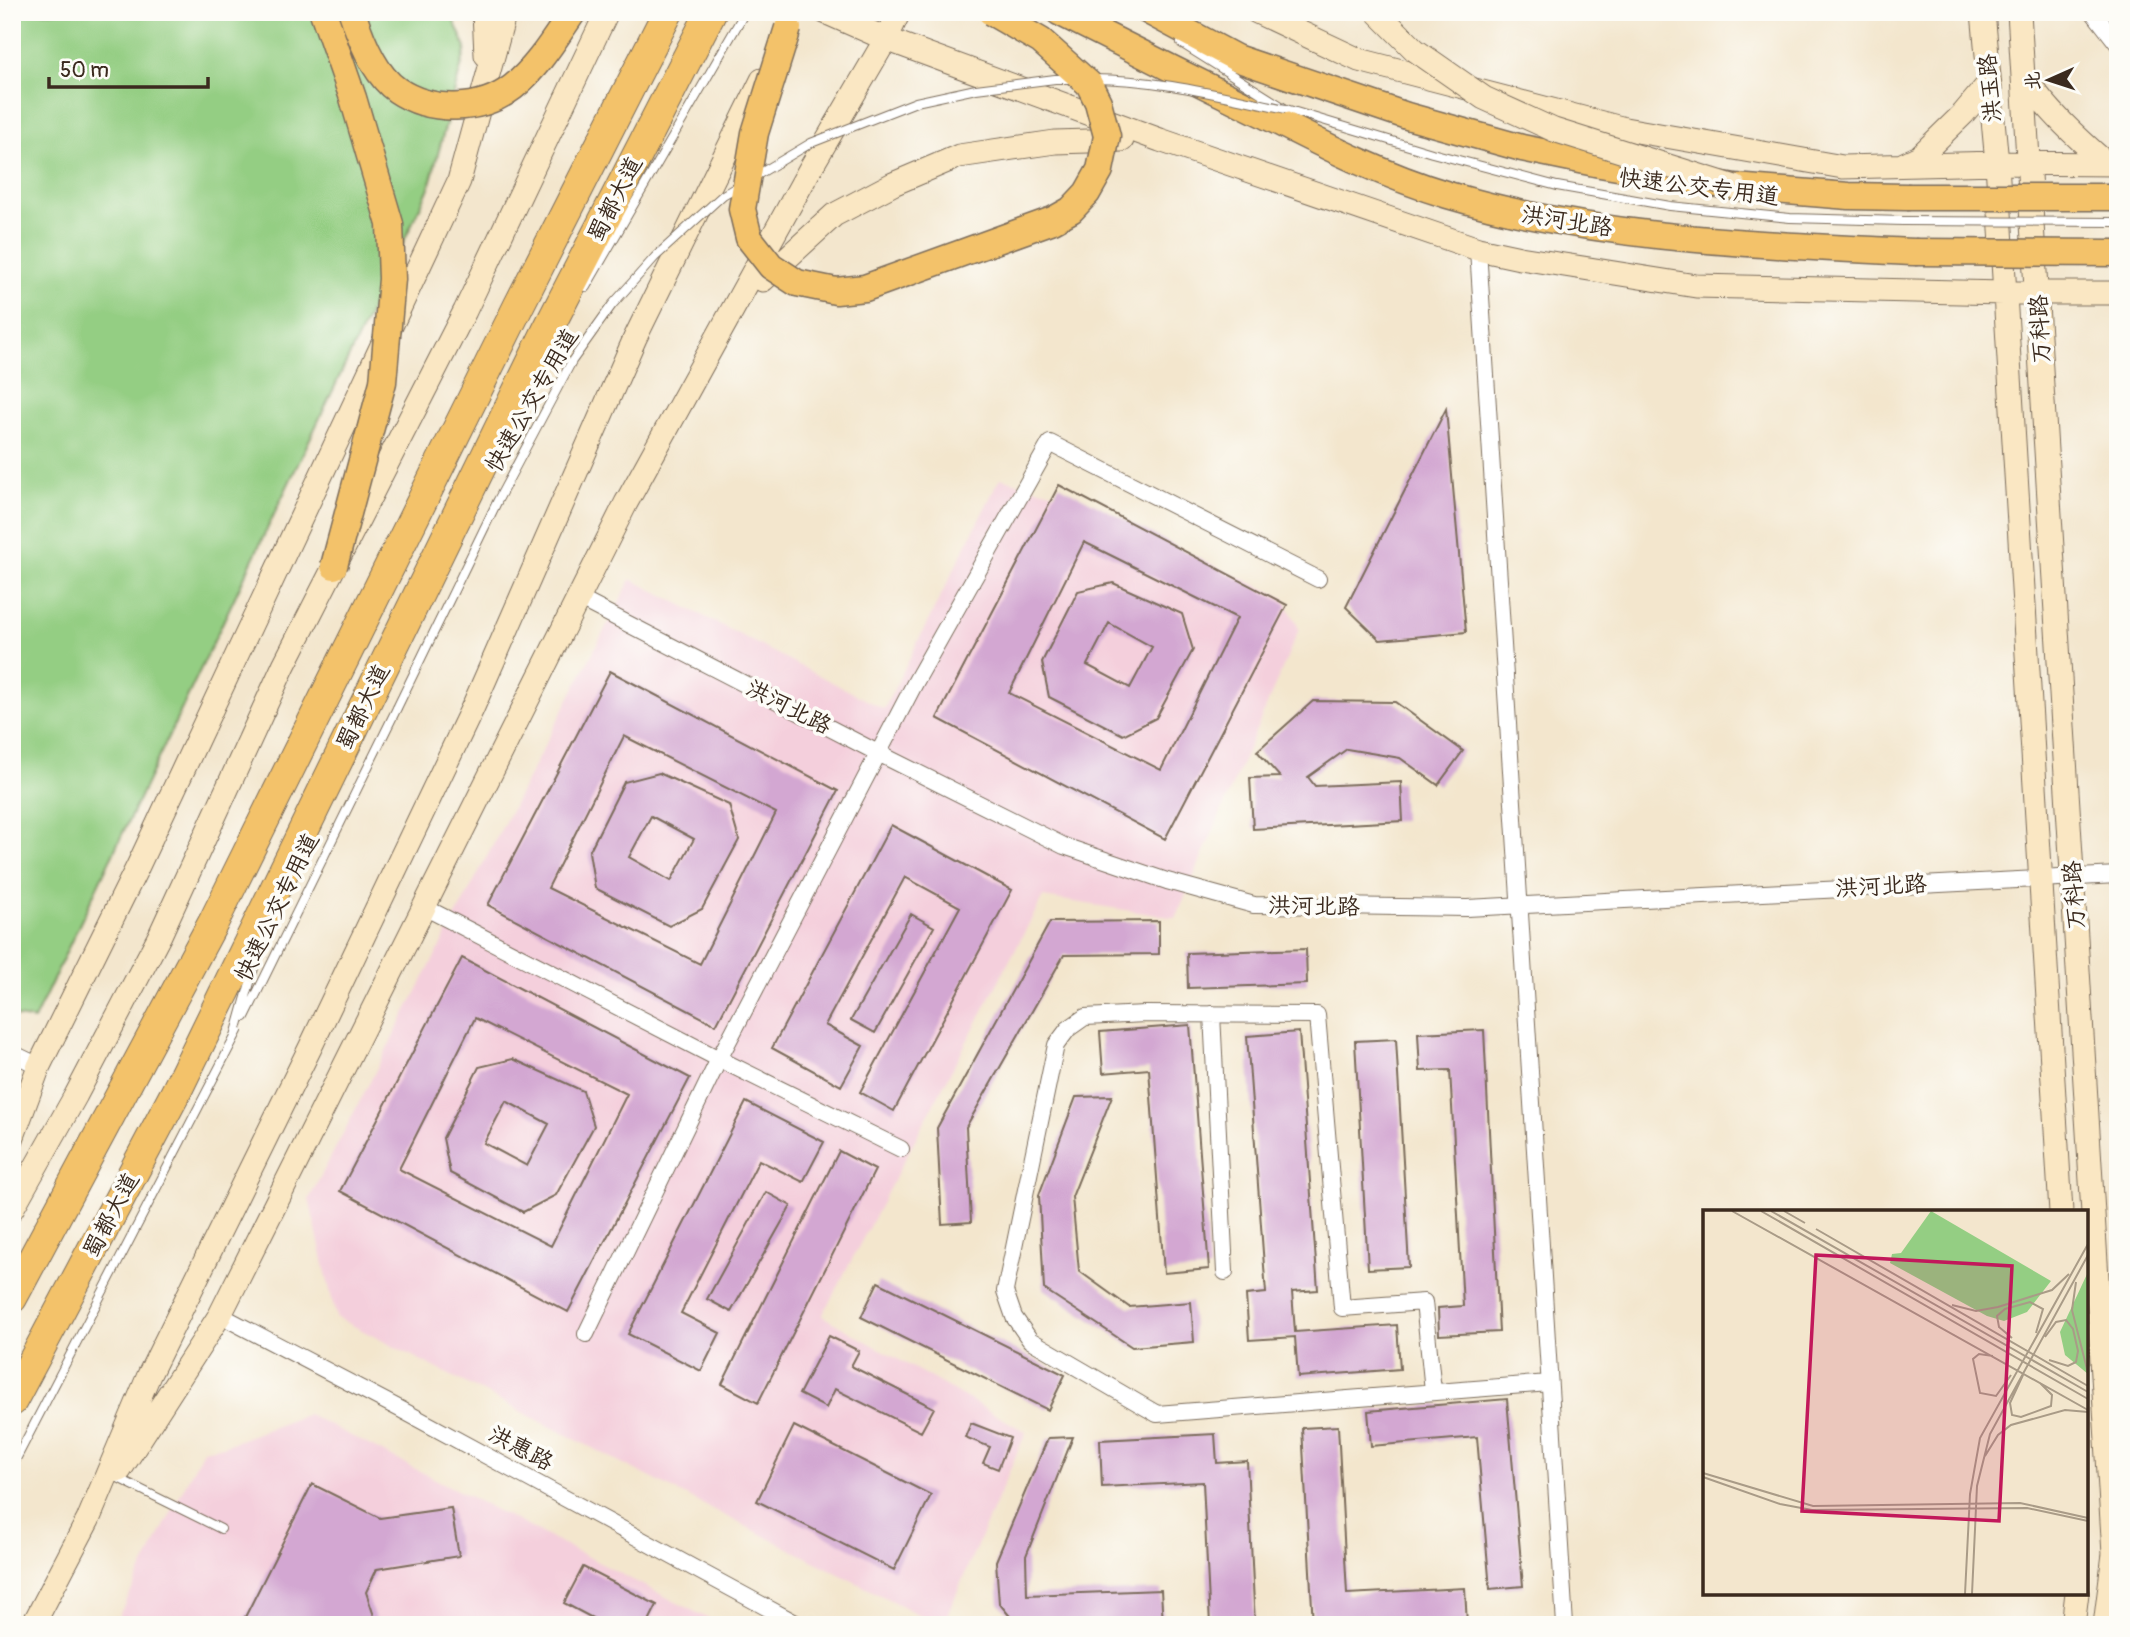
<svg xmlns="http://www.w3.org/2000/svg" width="2130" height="1637" viewBox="0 0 2130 1637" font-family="Pangolin,'LXGW WenKai TC',sans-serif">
<rect width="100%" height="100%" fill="#fdfcf7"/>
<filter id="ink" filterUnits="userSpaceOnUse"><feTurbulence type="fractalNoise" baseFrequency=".0143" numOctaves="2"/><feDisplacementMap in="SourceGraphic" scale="14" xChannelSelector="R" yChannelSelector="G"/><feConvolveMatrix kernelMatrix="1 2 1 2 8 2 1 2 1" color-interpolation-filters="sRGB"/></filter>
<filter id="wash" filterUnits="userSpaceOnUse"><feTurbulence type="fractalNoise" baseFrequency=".00686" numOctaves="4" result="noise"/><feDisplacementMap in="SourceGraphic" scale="28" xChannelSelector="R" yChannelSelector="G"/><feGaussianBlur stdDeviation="1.57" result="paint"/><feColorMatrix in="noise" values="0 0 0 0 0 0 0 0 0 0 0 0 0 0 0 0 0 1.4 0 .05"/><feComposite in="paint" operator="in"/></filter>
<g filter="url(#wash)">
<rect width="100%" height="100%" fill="#f3e6cd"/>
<!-- built -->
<path fill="#f4cfdc" d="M1000 478 1066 496 1284 598 1299 629 1176 918 1043 897 822 1316 1026 1432 943 1625H939L336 1317 309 1199 631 579 884 709Z
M308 1414 711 1620 708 1625H114L203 1450 223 1446Z"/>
<!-- green -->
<path fill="#94ce83" stroke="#687c50" stroke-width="2" d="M12 12H450L466 48 429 188 34 1020 12 1016Z"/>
<g id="blocks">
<!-- building -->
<path fill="#d3a7d2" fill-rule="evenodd" d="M1446 409 1466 632 1380 640 1346 607Z
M1059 485 1287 605 1165 839 937 718ZM1084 542 1237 618 1161 770 1009 693Z
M1113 583 1182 614 1193 650 1156 718 1123 735 1049 697 1042 662 1078 591ZM1109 623 1152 647 1130 688 1087 665Z
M610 671 838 791 716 1025 488 905ZM624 736 776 813 700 964 548 888Z
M1313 701 1395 702 1463 751 1438 785 1400 758 1347 749 1308 777 1315 786 1401 782 1403 821 1253 829 1250 778 1280 777 1257 751Z
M659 773 729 805 739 840 702 909 669 926 595 888 589 852 624 782ZM651 816 694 839 671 881 629 857Z
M891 825 1012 890 894 1111 860 1092 960 907 905 877 825 1025 863 1046 841 1086 772 1048Z
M911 914 934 927 875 1033 851 1020Z
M1159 921V954L1064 955 966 1127 971 1222 942 1224 937 1128 1050 922Z
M1306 949 1307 984 1188 988 1187 953Z
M462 958 690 1078 568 1312 340 1191ZM475 1018 627 1094 551 1246 399 1169Z
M1190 1025 1209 1269 1164 1273 1149 1069 1103 1073 1100 1032Z
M1484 1030 1499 1332 1439 1335 1438 1308 1463 1306 1450 1070 1420 1071 1418 1033Z
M1299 1032 1318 1290 1292 1292 1295 1332 1397 1325 1400 1369 1298 1377 1295 1337 1249 1340 1246 1295 1266 1293 1247 1036Z
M1396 1039 1409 1267 1368 1269 1355 1041Z
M513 1059 583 1091 594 1126 556 1195 523 1212 450 1173 443 1138 479 1067ZM506 1101 549 1124 527 1166 484 1143Z
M1112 1096 1072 1197 1079 1271 1129 1307 1191 1302 1194 1342 1132 1347 1044 1289 1039 1195 1076 1097Z
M746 1102 824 1142 803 1182 759 1160 681 1313 720 1333 701 1371 628 1334Z
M839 1151 875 1170 758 1403 722 1384Z
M766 1192 791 1206 731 1312 707 1299Z
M878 1282 1065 1375 1048 1410 861 1317Z
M829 1336 859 1351 851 1366 934 1408 921 1432 835 1389 826 1408 799 1394Z
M1507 1399 1523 1586 1490 1589 1477 1437 1371 1446 1368 1411Z
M971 1423 1010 1438 998 1469 983 1463 990 1447 965 1437Z
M794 1426 931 1495 894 1570 757 1501Z
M1338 1426 1347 1594 1465 1588 1467 1625H1313L1302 1428Z
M1215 1434 1217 1463 1247 1461 1255 1625H1210L1203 1482 1102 1487 1100 1440Z
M1073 1437 1026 1556 1027 1595 1161 1590 1163 1625H1017L999 1603 996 1561 1048 1438Z
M312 1484 380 1518 451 1508 459 1556 377 1569 366 1592 377 1625H241Z
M583 1567 657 1605 647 1625H596L598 1621 564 1603Z"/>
</g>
</g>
<g filter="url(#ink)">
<use href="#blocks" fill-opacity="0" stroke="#7b6c5b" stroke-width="2"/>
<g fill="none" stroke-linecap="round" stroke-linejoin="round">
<!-- lane casing -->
<g stroke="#7b6c5b" stroke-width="10">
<path id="lane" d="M1181 43 1286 109 1432 153 1557 186 1670 206 1790 218 1903 221
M586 287 745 12
M245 1017 397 708
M235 1036 258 954
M12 1467 238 1031
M116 1477 221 1529"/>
</g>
<!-- street casing -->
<g stroke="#7b6c5b" stroke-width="18">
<path id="street" d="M2093 12 2118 44
M1478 249 1565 1625
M578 598 878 753 1064 846 1167 881 1254 905 1467 908 2118 875
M424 907 719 1059 901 1149
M1212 1014 1225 1272
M12 1053 39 1066
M220 1315 400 1409 799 1625
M586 1334 719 1059 916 681 1050 443 1318 579
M1433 1391 1424 1302 1342 1308 1317 1015 1145 1014 1085 1017 1068 1029 1056 1045 1005 1291 1014 1317 1030 1340 1157 1414 1549 1383"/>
</g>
<!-- secondary casing -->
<g stroke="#7b6c5b" stroke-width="25">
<path id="secondary" d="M484 12 486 55
M825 12 886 39 1160 140 1478 249 1520 258 1696 286 2004 293H2118
M1257 12 1359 60 1625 129 1843 167 1997 163 2118 164
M1983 12 1997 163 2061 1212
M2019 12 2114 1554 2105 1625
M2025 78C2048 111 2076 137 2107 164
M1904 164 1919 157 1963 114 1989 83
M763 280 834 215 893 184 959 156 1055 142 1122 140
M12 1139 39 1066 138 866 459 181 505 12
M12 1209 76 1095 160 935 284 665 465 311 607 12
M120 1470 220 1315 626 503 810 169 886 39 899 12
M33 1625 88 1520 149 1375 310 1048 473 707 635 338 762 80
M2073 1625 2077 1593"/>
</g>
<!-- primary casing -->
<g stroke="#7b6c5b" stroke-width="29">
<path id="primary" d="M1059 12C1126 46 1192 79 1259 112 1320 143 1381 175 1448 195 1600 240 1758 244 1915 252
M1150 12 1236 58 1407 116 1522 148 1600 164 1735 187 1849 196 1907 197"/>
</g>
<!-- highway casing -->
<g stroke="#7b6c5b" stroke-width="32">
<path id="highway" d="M12 1298 214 921 519 305 668 12
M12 1401 176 1092 547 331 711 12"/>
</g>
<!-- lane -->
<use href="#lane" stroke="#fff" stroke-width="8"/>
<!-- street -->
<use href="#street" stroke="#fff" stroke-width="16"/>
<!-- secondary -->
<use href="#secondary" stroke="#fae7c3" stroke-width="23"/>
<!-- primary -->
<use href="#primary" stroke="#f3c26a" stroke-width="26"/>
<!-- highway -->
<use href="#highway" stroke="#f3c26a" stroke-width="30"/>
<!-- lane-bridge casing -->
<g stroke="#7b6c5b" stroke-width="10" stroke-linecap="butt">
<path id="lane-bridge" d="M1092 79C1158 79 1222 96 1286 109
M754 177 811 143 916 102 976 89 1055 79H1072
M1903 221 2118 222
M397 708 498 500 572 361 612 305 655 257 723 195 740 185"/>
</g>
<!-- secondary-bridge casing -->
<g stroke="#7b6c5b" stroke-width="25" stroke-linecap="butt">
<path id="secondary-bridge" d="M1377 12 1415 50 1484 98 1554 130 1735 187"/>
</g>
<!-- primary-bridge casing -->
<g stroke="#7b6c5b" stroke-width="29" stroke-linecap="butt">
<path id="primary-bridge" d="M323 12 353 98 390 224 392 279 383 382 334 566
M352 12C360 37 375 75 397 90 431 113 481 112 513 87 538 67 555 38 573 12
M788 28 755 133 742 209 749 238 771 266 797 283 836 291 865 288 1053 220 1071 210 1087 193 1100 170 1107 136 1098 102 1089 84 1041 41 991 12
M1907 197H2118
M1915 252 2118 253"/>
</g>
<!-- lane-bridge -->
<use href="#lane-bridge" stroke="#fff" stroke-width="8"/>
<!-- secondary-bridge -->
<use href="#secondary-bridge" stroke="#fae7c3" stroke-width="23"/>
<!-- primary-bridge -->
<use href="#primary-bridge" stroke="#f3c26a" stroke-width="26"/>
</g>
</g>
<g text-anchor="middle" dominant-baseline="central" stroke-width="7" stroke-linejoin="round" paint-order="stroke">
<!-- street labels -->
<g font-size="23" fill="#3b2a1e" stroke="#fdfcf7">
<text transform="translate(1990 88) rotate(-95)">洪玉路</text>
<text transform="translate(1699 187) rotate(7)">快速公交专用道</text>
<text transform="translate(615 199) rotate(-63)">蜀都大道</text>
<text transform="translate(1567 221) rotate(9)">洪河北路</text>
<text transform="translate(2040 329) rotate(-93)">万科路</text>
<text transform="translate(532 400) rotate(-60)">快速公交专用道</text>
<text transform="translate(363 707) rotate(-64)">蜀都大道</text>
<text transform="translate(789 707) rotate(27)">洪河北路</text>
<text transform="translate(1881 886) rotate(-3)">洪河北路</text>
<text transform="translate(2074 895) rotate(-94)">万科路</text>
<text transform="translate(1314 906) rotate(1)">洪河北路</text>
<text transform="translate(277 907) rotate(-64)">快速公交专用道</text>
<text transform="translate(111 1215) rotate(-62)">蜀都大道</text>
<text transform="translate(521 1448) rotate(28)">洪惠路</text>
</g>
</g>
<!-- overview -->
<g transform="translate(1703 1210)">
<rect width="385" height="385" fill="#f3e6cd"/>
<path d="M228 1 348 71 324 102 301 111 284 106 187 53 189 44 198 43ZM385 62V164L362 145 357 122Z" fill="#94ce83"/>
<path fill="none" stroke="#a99b87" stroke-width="2" d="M29 1 385 200M58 1 385 189M68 1 385 182M81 1 102 13M113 19 385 176M373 72 369 100 385 163M249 95 273 101 295 97 349 80 366 64M342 127 353 112 363 110 370 119 375 141 373 152 365 156 346 150M309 128 296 117 294 106 302 99 327 92 340 99 333 123M290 146 276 144 270 149 277 183 293 186 308 165M320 165 307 193 309 205 318 207 348 196 349 185 337 173M282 246 295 225 308 215 362 200 385 202M0 263 110 296 317 293 385 308M0 267 77 294 109 300 324 298 385 311M262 384 267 284 277 228 385 34M269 384 274 276 287 224 385 45"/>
<path fill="#c2185b" fill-opacity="0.15" stroke="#c2185b" stroke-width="3.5" d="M113 45 309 56 296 311 99 301Z"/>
<rect width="385" height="385" fill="none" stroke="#3b2a1e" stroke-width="3.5"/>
</g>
<!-- margin -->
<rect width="2130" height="1637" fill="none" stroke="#fdfcf7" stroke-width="42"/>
<!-- north arrow -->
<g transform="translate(2049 80) rotate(267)" stroke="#fdfcf7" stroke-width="5" paint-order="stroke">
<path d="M0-5L12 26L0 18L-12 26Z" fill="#3b2a1e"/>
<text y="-10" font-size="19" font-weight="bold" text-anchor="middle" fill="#3b2a1e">北</text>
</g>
<!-- scale -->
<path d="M49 77v10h159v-10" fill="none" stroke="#3b2a1e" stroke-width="3.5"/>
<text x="60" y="77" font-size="21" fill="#3b2a1e" stroke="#fdfcf7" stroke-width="5" paint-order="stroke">50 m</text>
</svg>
